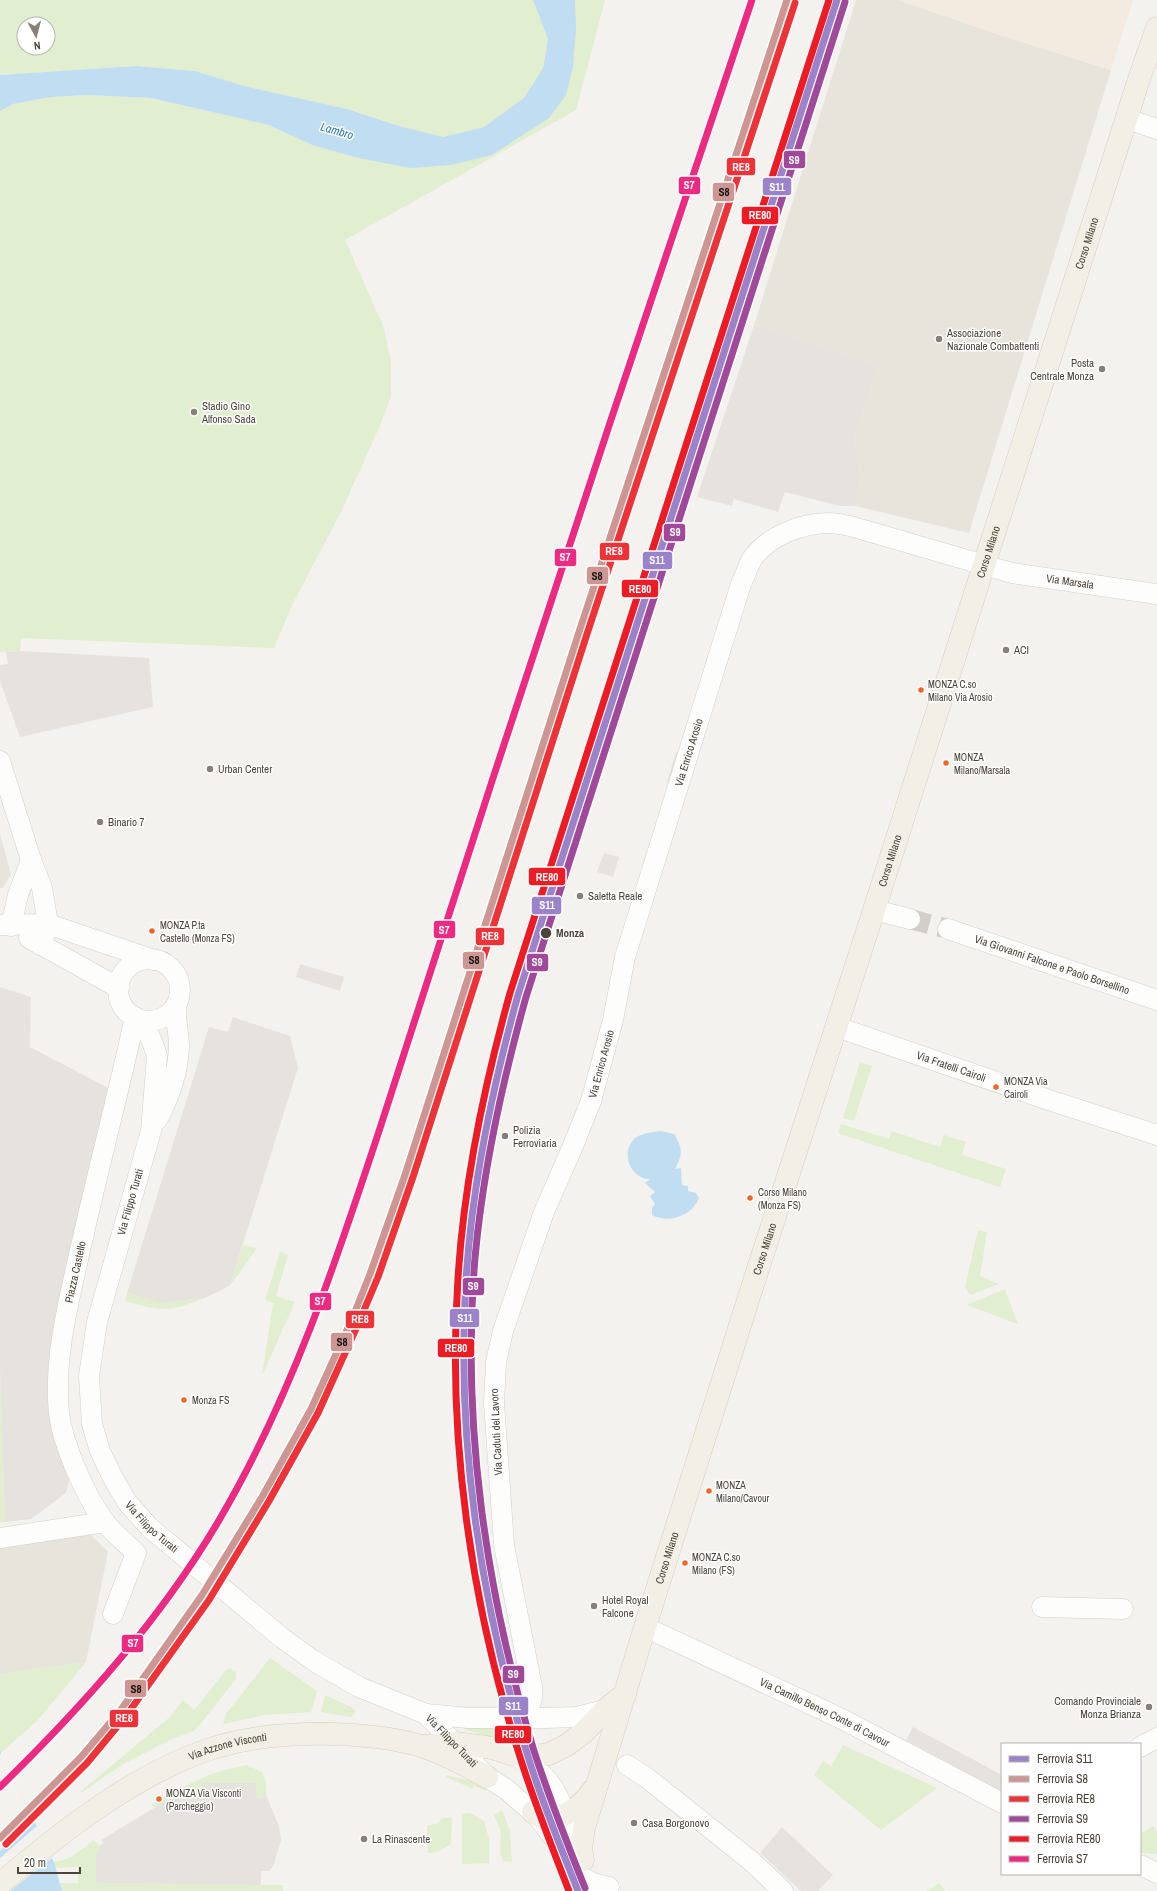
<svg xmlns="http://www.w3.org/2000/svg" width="1157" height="1891" viewBox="0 0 1157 1891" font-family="'Archivo Narrow',sans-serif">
<rect width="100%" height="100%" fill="#f4f2ee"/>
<!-- residential -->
<path fill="#e7e4dc" d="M856 0H898L994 33 1111 70 969 533 855 506 861 478 854 440 878 366 754 325Z
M0 834 11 874 3 888H0Z
M90 1534 108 1552 86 1662 0 1674V1545Z"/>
<!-- commercial -->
<path fill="#f3ebdf" d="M898 0H1133L1111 70 994 33Z"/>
<!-- industrial -->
<path fill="#e6e2de" d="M754 325 878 366 854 440 861 478 855 506H840L785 492 778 512 734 499 732 506 697 497Z"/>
<!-- green -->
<path fill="#e1eecf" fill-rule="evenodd" d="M0 0H533L548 38 543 68 524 98 484 127 442 137 399 126 347 109 244 86 195 71 136 66 0 75ZM24 24H48V48H24Z
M575 0H605L576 110 345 240 384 328 391 362V397L378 430 340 514 292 605 274 648 21 638 20 651 0 652V111L13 104 51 97 88 95 151 98 269 125 312 145 358 158 410 168 566 95C574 62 576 34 575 0Z
M860 1062 872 1066 854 1121 843 1118Z
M841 1124 889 1139 892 1131 940 1147 944 1135 966 1142 962 1155 1006 1169 1000 1187 838 1133Z
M978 1230 987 1232 980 1276 999 1284 970 1295 965 1287Z
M243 1245 257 1248 239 1274 230 1285Z
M280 1252 288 1255 276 1296 295 1302 262 1376 273 1303 265 1300Z
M1005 1289 1018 1324 967 1305Z
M127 1293 160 1303 204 1298C168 1313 161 1311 125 1301Z
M0 1367 5 1522H0Z
M270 1658 317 1691 311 1712 264 1715 223 1724 226 1714Z
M86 1662 37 1721 2 1752 0 1750V1674Z
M228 1668 236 1671V1679L198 1727 192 1732 172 1739 123 1764 81 1793 80 1792 170 1717 183 1700 194 1710Z
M325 1695 353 1708 356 1712 351 1717 321 1712Z
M464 1726H503V1742L464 1729Z
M843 1745 937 1788 881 1830 814 1775 823 1761 831 1766Z
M248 1765 263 1773 266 1783V1795L256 1799V1783H202V1799H169L156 1807 151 1805C181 1787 213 1770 248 1765Z
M446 1775 467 1780 487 1789 486 1791 474 1786 473 1789 446 1777Z
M502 1810 510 1831 512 1862 503 1861 500 1854 501 1832 494 1815Z
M470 1813 484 1821 489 1839V1863L462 1864V1814Z
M442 1818H452L451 1844 438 1852 428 1853 427 1826 438 1823Z
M1154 1826 1157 1832V1854L1140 1853V1834Z
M94 1840 99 1846 96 1854V1883L283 1885V1891H62L60 1883H78V1867L55 1868 54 1862 70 1858Z
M939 1883 945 1891H927Z"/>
<!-- parking -->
<path fill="#e6e3df" d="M20 651 149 658 153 707 20 737 0 681V665L8 664 6 652Z
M676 752 682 754 673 783 667 782Z
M604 853 619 857 613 877 597 872Z
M300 964 344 977 340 991 296 977Z
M0 987 31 997 30 1047 112 1090 54 1431 69 1481 66 1493 31 1519 5 1522 0 1367Z
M233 1017 290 1036 298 1068 230 1285 222 1290 204 1298 160 1303 127 1293 209 1027 228 1032Z
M913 1727 1002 1775V1792L906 1740Z
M202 1783H256V1798H261L266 1795 279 1826 281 1840 274 1864 270 1871H261V1885L96 1883V1854L99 1846 104 1843 101 1840 169 1799H202Z
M782 1827 833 1875 818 1891H801L760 1853Z"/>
<!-- water -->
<path fill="#c0ddf1" d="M533 0H575L576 29 573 66 566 95 549 118 492 155 451 165 410 168 358 158 312 145 269 125 151 98 88 95 51 97 13 104 0 111V75L136 66 195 71 244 86 347 109 399 126 443 137 484 127 524 98 543 68 548 39Z
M661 1131 674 1134C683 1149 683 1154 675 1169L681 1168 682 1185 688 1186V1191L696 1193 699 1198C692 1216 669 1224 652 1215V1208L655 1204 650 1196 655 1192 645 1183 650 1179C647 1179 643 1178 641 1177 627 1170 623 1150 634 1139 641 1133 653 1132 661 1131Z
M0 1750 54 1862 62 1891H10L0 1870Z"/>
<!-- pier -->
<path fill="#f4f2ee" d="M2 1752 33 1819 0 1851V1755Z
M37 1826 52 1858 10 1891 0 1870V1858Z"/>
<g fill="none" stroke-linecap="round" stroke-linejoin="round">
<!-- minor-tunnel -->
<path stroke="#d2cfca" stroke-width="20" stroke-dasharray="20 10" stroke-linecap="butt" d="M910 919 948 929"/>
<!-- minor casing -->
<g stroke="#d2d0cb" stroke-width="21">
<g id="minor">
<path d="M1127 119 1157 129"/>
<path d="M0 761 31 860 42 888 48 924 41 945"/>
<path d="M874 910 910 919"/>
<path d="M0 925 48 924 154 960"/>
<path d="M11 926 18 895 31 860"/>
<path id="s1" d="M948 929 1157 1000"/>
<path d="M29 938 119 988"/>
<circle cx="149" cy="990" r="31"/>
<path id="s2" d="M141 1020 152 1041 157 1056 151 1131 97 1322 89 1376 92 1424 100 1451 113 1478 127 1502 149 1527 282 1638 314 1661 359 1687 426 1714 487 1777 506 1789 539 1818 553 1837 566 1860 580 1876 593 1883 609 1887"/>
<path id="s3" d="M837 1027 1052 1101 1157 1135"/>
<path d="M157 1120C169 1098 178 1072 179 1047 179 1033 175 1020 176 1006"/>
<path d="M0 1538 105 1522"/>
<path d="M1042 1607 1123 1609"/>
<path id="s4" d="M113 1614 136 1553C126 1543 113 1533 104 1521 85 1495 63 1445 59 1413 54 1364 66 1312 77 1264 95 1181 117 1100 135 1017"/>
<path id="s5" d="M645 1627 842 1719 1002 1803"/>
<path d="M426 1714 468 1718H545L576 1717 605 1710"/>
<path id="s6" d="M516 1717C530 1712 533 1702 532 1687L504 1545 494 1403 496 1362 503 1331 544 1212 573 1146 591 1101 613 1020 625 957 741 584C745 576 748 566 752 559 768 536 802 523 829 523 836 523 843 525 850 526L1012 573 1157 594"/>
<path d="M1140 1747 1157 1738"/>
<path d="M514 1755C565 1781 561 1812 581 1857"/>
<path d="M627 1765 647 1778 750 1860 783 1891"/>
<path d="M1140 1865 1157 1873"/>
</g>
</g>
<!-- major casing -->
<g stroke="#d6cebb" stroke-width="23">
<g id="major">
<path d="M423 1746 456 1743 492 1748 514 1755 535 1756 549 1754 567 1745 583 1733 605 1710 625 1694"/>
<path d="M533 1812C555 1828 581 1808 593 1790"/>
<path id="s7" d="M583 1860 581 1849 584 1828 645 1627 748 1300 874 910 1140 76 1157 28"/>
<path id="s8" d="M0 1884C60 1833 132 1776 207 1750 247 1736 292 1733 335 1734 363 1735 394 1738 421 1746 444 1753 466 1766 487 1777"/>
</g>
</g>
<!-- minor -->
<use href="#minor" stroke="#fdfdfc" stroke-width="20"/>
<!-- major -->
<use href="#major" stroke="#f2efe6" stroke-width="22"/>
<!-- rail-1 casing -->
<g stroke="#fff" stroke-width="10">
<path id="rail-1" d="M578 1891C560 1845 541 1800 527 1753 480 1601 456 1439 466 1280 472 1183 492 1089 518 995L837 0"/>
</g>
<!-- rail-2 casing -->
<g stroke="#fff" stroke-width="10">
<path id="rail-2" d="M0 1838 81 1757 120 1711 202 1595 262 1497 311 1409 352 1319 370 1274 405 1175 578 635 787 0"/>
</g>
<!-- rail-3 casing -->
<g stroke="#fff" stroke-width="10">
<path id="rail-3" d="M6 1844 87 1763 126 1716 209 1600 269 1501 318 1413 359 1322 378 1277 413 1177 586 637 795 3"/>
</g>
<!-- rail-4 casing -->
<g stroke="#fff" stroke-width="10">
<path id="rail-4" d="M585 1888C567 1843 549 1797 534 1751 486 1593 461 1423 475 1258 483 1169 502 1083 526 997L845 2"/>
</g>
<!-- rail-5 casing -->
<g stroke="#fff" stroke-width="10">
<path id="rail-5" d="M569 1891C552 1847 534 1802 520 1757 471 1604 447 1438 458 1278 464 1181 484 1086 510 993L829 0"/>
</g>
<!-- rail-6 casing -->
<g stroke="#fff" stroke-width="10">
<path id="rail-6" d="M0 1787C82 1707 160 1620 218 1522 292 1397 337 1259 382 1122 419 1006 457 891 494 775 578 516 665 258 752 0"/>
</g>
<!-- rail-1 -->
<use href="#rail-1" stroke="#9a83c9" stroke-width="7"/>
<!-- rail-2 -->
<use href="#rail-2" stroke="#cd9692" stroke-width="7"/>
<!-- rail-3 -->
<use href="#rail-3" stroke="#ee3338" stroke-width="7"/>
<!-- rail-4 -->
<use href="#rail-4" stroke="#a0499a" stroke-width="7"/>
<!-- rail-5 -->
<use href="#rail-5" stroke="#ed1c24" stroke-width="7"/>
<!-- rail-6 -->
<use href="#rail-6" stroke="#ed2a81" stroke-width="7"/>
</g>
<!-- markers -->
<g fill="#868178" stroke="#fff" stroke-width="1.5">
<circle cx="939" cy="339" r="4"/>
<circle cx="1102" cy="369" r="4"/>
<circle cx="194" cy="412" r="4"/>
<circle cx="1006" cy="650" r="4"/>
<circle cx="210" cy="769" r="4"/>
<circle cx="100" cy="822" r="4"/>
<circle cx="580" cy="896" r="4"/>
<circle cx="505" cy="1136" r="4"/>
<circle cx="594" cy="1606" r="4"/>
<circle cx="1149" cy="1707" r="4"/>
<circle cx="634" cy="1823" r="4"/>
<circle cx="364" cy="1839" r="4"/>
</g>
<g fill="#f26522" stroke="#fff" stroke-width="1.5">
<circle cx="921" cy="690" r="3.5"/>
<circle cx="946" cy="763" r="3.5"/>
<circle cx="152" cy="931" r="3.5"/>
<circle cx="996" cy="1087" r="3.5"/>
<circle cx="750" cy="1198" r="3.5"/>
<circle cx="184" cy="1400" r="3.5"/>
<circle cx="709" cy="1491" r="3.5"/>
<circle cx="685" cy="1563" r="3.5"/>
<circle cx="159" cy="1799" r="3.5"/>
</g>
<circle fill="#4b4439" stroke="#fff" stroke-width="1.5" cx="546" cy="933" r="6"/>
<g text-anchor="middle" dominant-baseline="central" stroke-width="3" stroke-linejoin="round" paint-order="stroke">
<!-- bus labels -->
<g font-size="10" fill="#4b4439" stroke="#fff" text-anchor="start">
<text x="928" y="684">MONZA C.so<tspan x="928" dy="13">Milano Via Arosio</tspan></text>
<text x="954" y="757">MONZA<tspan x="954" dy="13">Milano/Marsala</tspan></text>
<text x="160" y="925">MONZA P.ta<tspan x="160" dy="13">Castello (Monza FS)</tspan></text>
<text x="1004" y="1081">MONZA Via<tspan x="1004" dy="13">Cairoli</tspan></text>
<text x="758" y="1192">Corso Milano<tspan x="758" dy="13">(Monza FS)</tspan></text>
<text x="192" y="1400">Monza FS</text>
<text x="716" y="1485">MONZA<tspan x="716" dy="13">Milano/Cavour</tspan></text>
<text x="692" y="1557">MONZA C.so<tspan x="692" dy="13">Milano (FS)</tspan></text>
<text x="166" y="1793">MONZA Via Visconti<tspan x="166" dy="13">(Parcheggio)</tspan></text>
</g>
<!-- street labels -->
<g font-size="11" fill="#4b4439" stroke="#fff">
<text stroke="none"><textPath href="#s7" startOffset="1695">Corso Milano</textPath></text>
<text stroke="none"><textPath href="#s7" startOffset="1371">Corso Milano</textPath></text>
<text stroke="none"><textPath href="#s6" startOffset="1546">Via Marsala</textPath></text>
<text stroke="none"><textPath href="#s6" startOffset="1006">Via Enrico Arosio</textPath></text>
<text stroke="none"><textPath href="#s7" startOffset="1047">Corso Milano</textPath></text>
<text stroke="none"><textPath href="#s1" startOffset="110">Via Giovanni Falcone e Paolo Borsellino</textPath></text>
<text stroke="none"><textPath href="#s6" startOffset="682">Via Enrico Arosio</textPath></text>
<text stroke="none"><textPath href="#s3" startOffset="121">Via Fratelli Cairoli</textPath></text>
<text transform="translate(130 1202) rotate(-74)">Via Filippo Turati</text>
<text stroke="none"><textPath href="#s7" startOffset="639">Corso Milano</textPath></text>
<text stroke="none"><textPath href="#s4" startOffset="371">Piazza Castello</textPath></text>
<text transform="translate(496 1432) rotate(-93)">Via Caduti del Lavoro</text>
<text stroke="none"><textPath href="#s2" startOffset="537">Via Filippo Turati</textPath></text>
<text stroke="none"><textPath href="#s7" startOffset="315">Corso Milano</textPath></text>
<text stroke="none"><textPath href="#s5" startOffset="199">Via Camillo Benso Conte di Cavour</textPath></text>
<text stroke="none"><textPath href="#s2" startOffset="909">Via Filippo Turati</textPath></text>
<text stroke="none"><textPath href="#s8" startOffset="269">Via Azzone Visconti</textPath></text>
</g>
<!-- poi labels -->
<g font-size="11" fill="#4b4439" stroke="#fff" text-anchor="start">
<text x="947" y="333">Associazione<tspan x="947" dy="13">Nazionale Combattenti</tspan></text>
<text x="1094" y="363" text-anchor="end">Posta<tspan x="1094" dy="13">Centrale Monza</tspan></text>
<text x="202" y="406">Stadio Gino<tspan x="202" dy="13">Alfonso Sada</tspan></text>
<text x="1014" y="650">ACI</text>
<text x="218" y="769">Urban Center</text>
<text x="108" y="822">Binario 7</text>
<text x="588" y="896">Saletta Reale</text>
<text x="513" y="1130">Polizia<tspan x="513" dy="13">Ferroviaria</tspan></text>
<text x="602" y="1600">Hotel Royal<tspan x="602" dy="13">Falcone</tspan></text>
<text x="1141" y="1701" text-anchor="end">Comando Provinciale<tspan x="1141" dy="13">Monza Brianza</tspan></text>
<text x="642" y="1823">Casa Borgonovo</text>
<text x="372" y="1839">La Rinascente</text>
</g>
<!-- stop labels -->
<g font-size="11" font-weight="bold" fill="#4b4439" stroke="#fff" text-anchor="start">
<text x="556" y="933">Monza</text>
</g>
<!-- water labels -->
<g font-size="12" font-style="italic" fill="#2e7ab2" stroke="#fff">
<text transform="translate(337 131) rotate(16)">Lambro</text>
</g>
</g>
<g stroke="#fff" stroke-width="1.5">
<rect x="783" y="150" width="23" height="19" rx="4" fill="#a0499a"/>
<rect x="726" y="157" width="30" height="19" rx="4" fill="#ee3338"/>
<rect x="678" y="176" width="23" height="19" rx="4" fill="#ed2a81"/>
<rect x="762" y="177" width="30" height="19" rx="4" fill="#9a83c9"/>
<rect x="712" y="182" width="23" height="20" rx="4" fill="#cd9692"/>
<rect x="741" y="206" width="38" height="19" rx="4" fill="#ed1c24"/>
<rect x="663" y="523" width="23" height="19" rx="4" fill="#a0499a"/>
<rect x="599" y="542" width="31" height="19" rx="4" fill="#ee3338"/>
<rect x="554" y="548" width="23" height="19" rx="4" fill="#ed2a81"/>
<rect x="642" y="551" width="31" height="19" rx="4" fill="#9a83c9"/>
<rect x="586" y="566" width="23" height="19" rx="4" fill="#cd9692"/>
<rect x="621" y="579" width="38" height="19" rx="4" fill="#ed1c24"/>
<rect x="528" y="867" width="38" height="19" rx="4" fill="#ed1c24"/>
<rect x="531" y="896" width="31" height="19" rx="4" fill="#9a83c9"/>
<rect x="433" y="920" width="23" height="19" rx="4" fill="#ed2a81"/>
<rect x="475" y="927" width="30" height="19" rx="4" fill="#ee3338"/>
<rect x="462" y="951" width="23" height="19" rx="4" fill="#cd9692"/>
<rect x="526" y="953" width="23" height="19" rx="4" fill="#a0499a"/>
<rect x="462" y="1277" width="23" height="19" rx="4" fill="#a0499a"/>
<rect x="309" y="1292" width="23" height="19" rx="4" fill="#ed2a81"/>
<rect x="449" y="1308" width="31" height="20" rx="4" fill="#9a83c9"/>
<rect x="345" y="1310" width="30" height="19" rx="4" fill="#ee3338"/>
<rect x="330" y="1332" width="23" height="20" rx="4" fill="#cd9692"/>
<rect x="437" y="1338" width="38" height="20" rx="4" fill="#ed1c24"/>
<rect x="121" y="1634" width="23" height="19" rx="4" fill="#ed2a81"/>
<rect x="502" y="1665" width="23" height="19" rx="4" fill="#a0499a"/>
<rect x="124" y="1679" width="23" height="19" rx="4" fill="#cd9692"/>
<rect x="498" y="1696" width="31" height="20" rx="4" fill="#9a83c9"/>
<rect x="109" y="1709" width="30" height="19" rx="4" fill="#ee3338"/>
<rect x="494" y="1725" width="38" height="19" rx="4" fill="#ed1c24"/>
</g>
<g font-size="11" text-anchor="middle" font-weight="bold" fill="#fff">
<text x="794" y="164">S9</text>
<text x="741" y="171">RE8</text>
<text x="689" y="189">S7</text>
<text x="777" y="191">S11</text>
<text x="760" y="219">RE80</text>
<text x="675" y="536">S9</text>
<text x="614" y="555">RE8</text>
<text x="565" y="561">S7</text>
<text x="657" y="564">S11</text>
<text x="640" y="593">RE80</text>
<text x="547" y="881">RE80</text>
<text x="547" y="909">S11</text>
<text x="444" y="934">S7</text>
<text x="490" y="940">RE8</text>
<text x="537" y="966">S9</text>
<text x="473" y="1290">S9</text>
<text x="320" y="1305">S7</text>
<text x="465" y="1322">S11</text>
<text x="360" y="1323">RE8</text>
<text x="456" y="1352">RE80</text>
<text x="133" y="1647">S7</text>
<text x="513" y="1678">S9</text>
<text x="513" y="1710">S11</text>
<text x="124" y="1722">RE8</text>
<text x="513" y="1738">RE80</text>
</g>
<g font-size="11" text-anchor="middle" font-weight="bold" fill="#111">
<text x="724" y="196">S8</text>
<text x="597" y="580">S8</text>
<text x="474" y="964">S8</text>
<text x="342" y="1346">S8</text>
<text x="136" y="1693">S8</text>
</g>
<!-- legend -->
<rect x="1001" y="1743" width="140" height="132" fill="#ffffff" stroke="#b7b4b0"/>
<rect x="1009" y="1756" width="20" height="6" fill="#9a83c9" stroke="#b7b4b0"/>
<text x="1037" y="1763" font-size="12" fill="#4b4439">Ferrovia S11</text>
<rect x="1009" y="1776" width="20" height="6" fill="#cd9692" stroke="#b7b4b0"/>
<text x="1037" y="1783" font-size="12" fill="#4b4439">Ferrovia S8</text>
<rect x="1009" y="1796" width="20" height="6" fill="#ee3338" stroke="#b7b4b0"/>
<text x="1037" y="1803" font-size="12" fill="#4b4439">Ferrovia RE8</text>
<rect x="1009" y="1816" width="20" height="6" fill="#a0499a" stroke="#b7b4b0"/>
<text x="1037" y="1823" font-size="12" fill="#4b4439">Ferrovia S9</text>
<rect x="1009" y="1836" width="20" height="6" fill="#ed1c24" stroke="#b7b4b0"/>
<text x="1037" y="1843" font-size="12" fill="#4b4439">Ferrovia RE80</text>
<rect x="1009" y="1856" width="20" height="6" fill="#ed2a81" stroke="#b7b4b0"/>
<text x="1037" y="1863" font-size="12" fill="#4b4439">Ferrovia S7</text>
<!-- north arrow -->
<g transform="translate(36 36) rotate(173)"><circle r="19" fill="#ffffff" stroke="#b7b4b0"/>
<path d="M0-3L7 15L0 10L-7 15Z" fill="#868178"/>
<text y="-6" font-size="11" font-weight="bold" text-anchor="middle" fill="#4b4439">N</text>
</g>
<!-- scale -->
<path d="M18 1867v6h62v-6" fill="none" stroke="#4b4439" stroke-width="2"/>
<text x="24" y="1867" font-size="12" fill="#4b4439" stroke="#ffffff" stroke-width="3" paint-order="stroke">20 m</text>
</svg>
